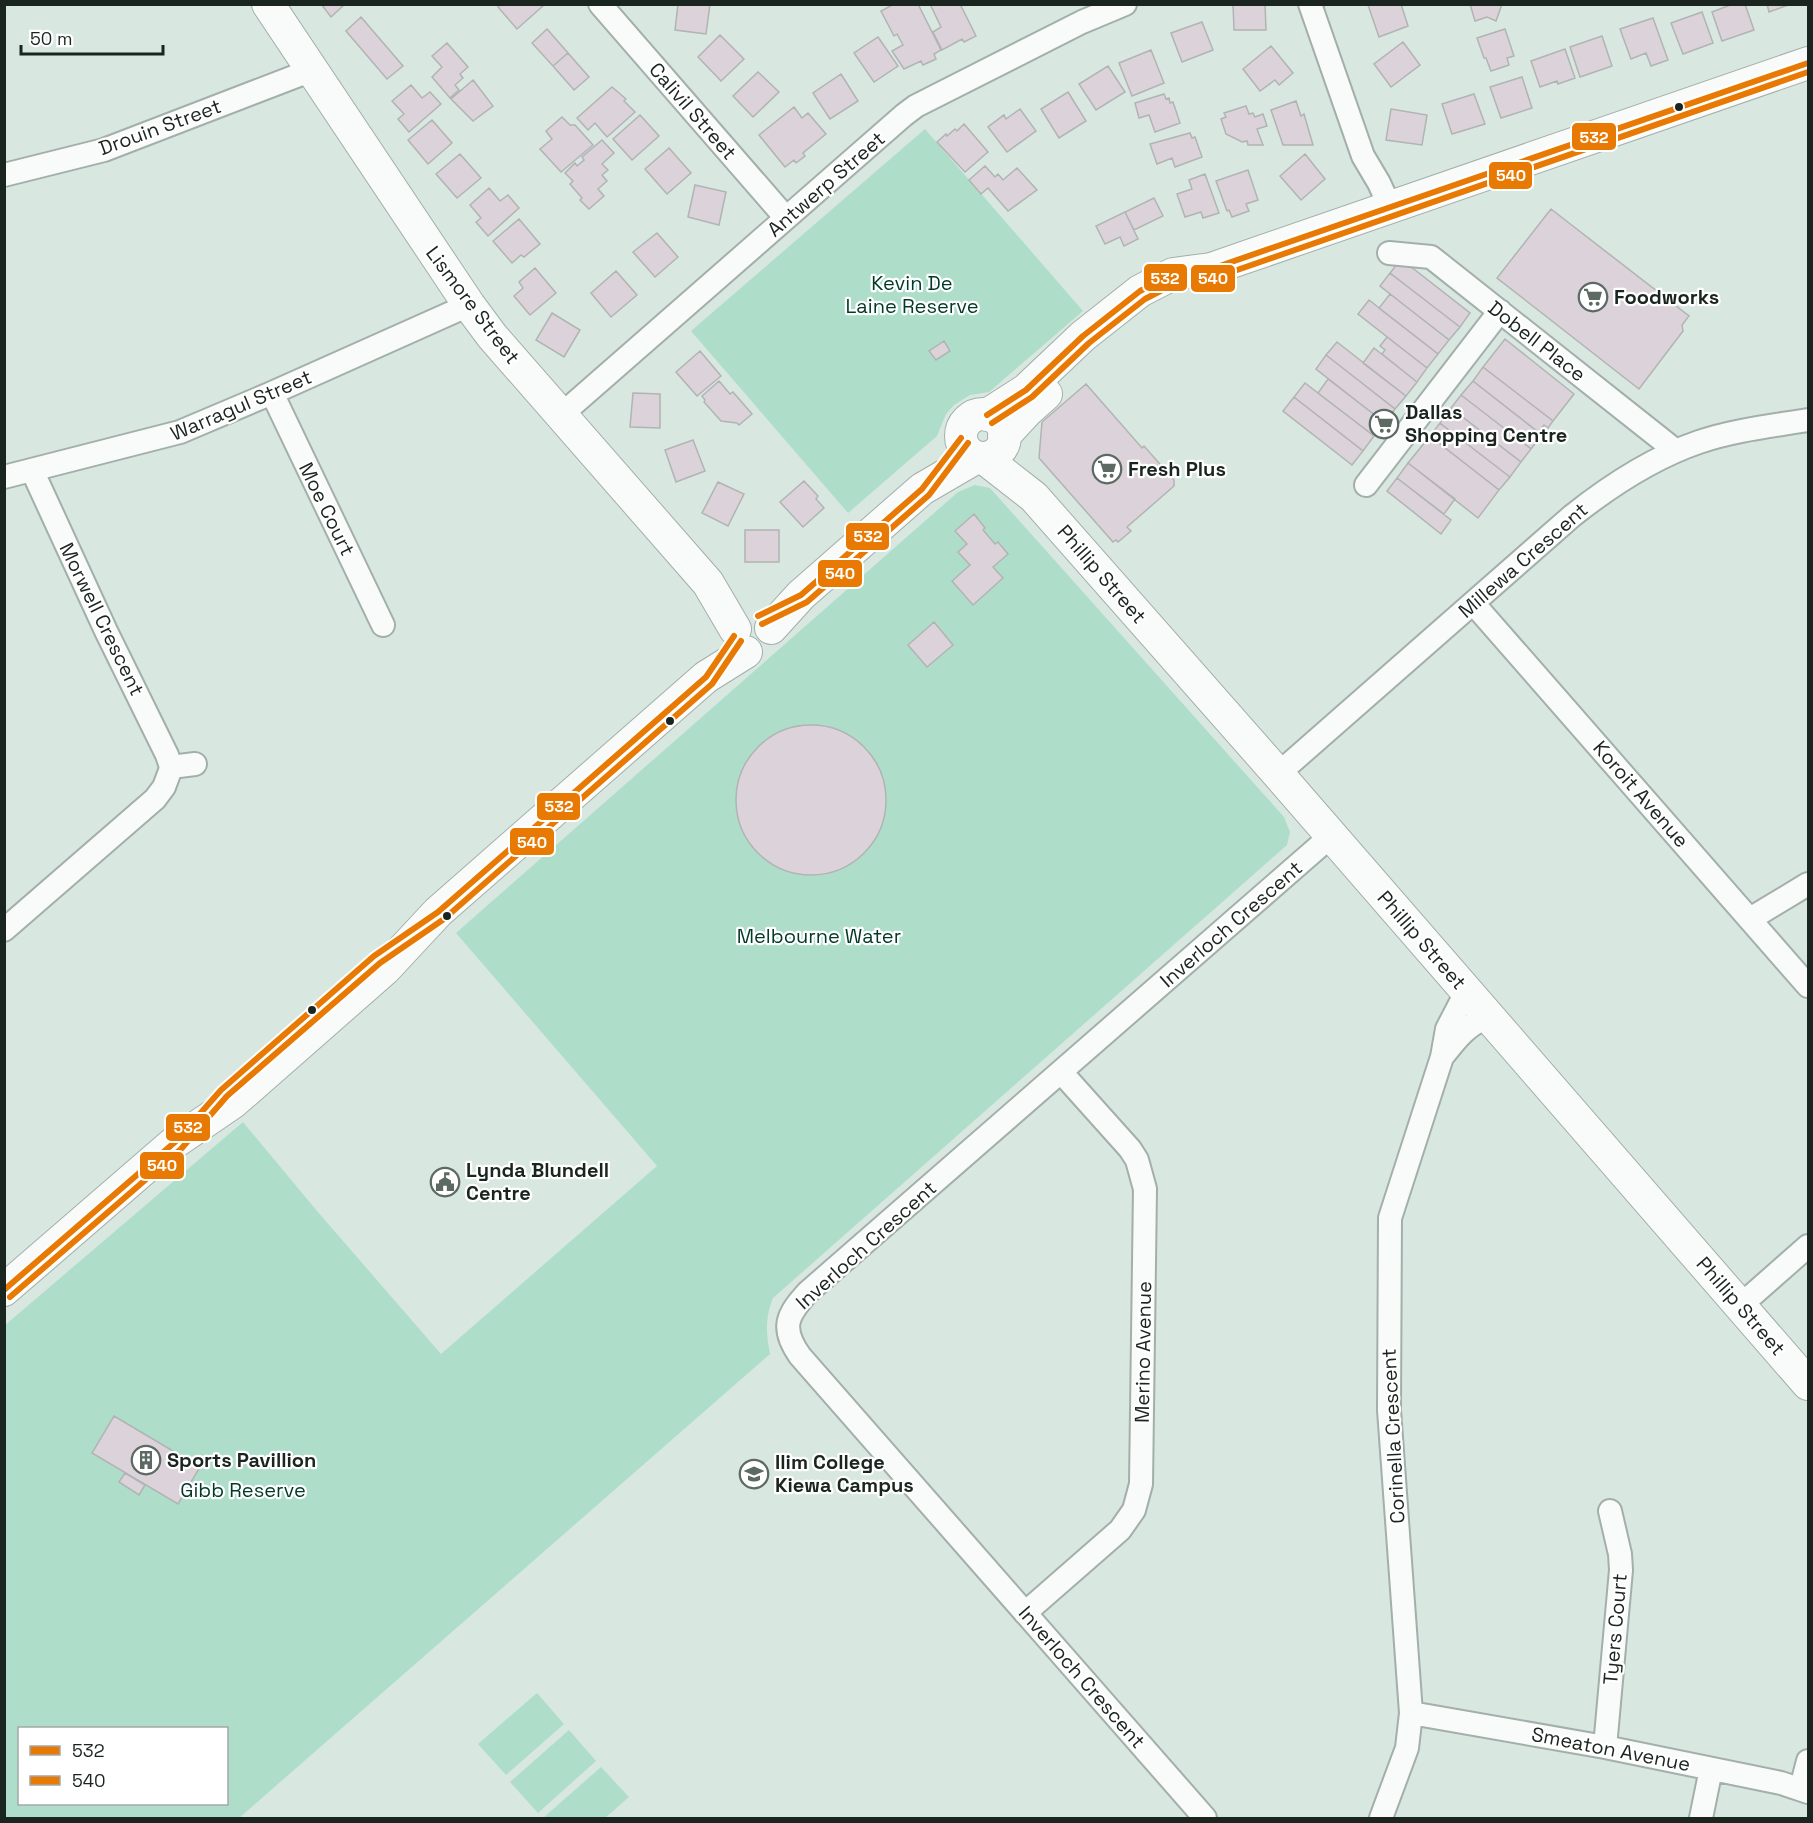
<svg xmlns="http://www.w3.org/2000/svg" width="1813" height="1823" viewBox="0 0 1813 1823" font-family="'Space Grotesk',sans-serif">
<rect width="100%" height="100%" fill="#d8e7e0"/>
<!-- green -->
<path fill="#aedeca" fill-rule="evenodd" d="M925 129 1083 311 989 392 970 395 954 405 946 414 937 436 848 513 691 331Z
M975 485 990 488 1284 817 1290 832 1287 845 773 1298C765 1318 766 1333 770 1354L239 1818H5L4 1326 243 1122 317 1211 441 1354 657 1166 456 933 958 492ZM20 1728H226V1804H20Z
M537 1693 564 1724 506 1775 478 1744Z
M569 1730 596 1761 538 1813 510 1782Z
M601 1767 629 1797 605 1818H543Z"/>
<!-- building -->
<path fill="#dcd2da" stroke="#b1b4b3" stroke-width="1.5" d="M321 4H345L331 17Z
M501 4H544V5L517 29 498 7Z
M678 4H710L706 34 675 30Z
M894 4H918L941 50 934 54 936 59 923 65 921 61 904 69 892 51 903 45 897 34 894 36 881 11Z
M930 4H960L976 36 964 42 962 39 942 50 933 32 941 27Z
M1233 4H1265L1266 30H1234Z
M1401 4 1408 26 1379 37 1368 5Z
M1470 4H1502L1496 21 1487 17 1475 21Z
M1733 4H1745L1754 30 1722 41 1712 12Z
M1767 4H1791L1769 12Z
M1702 12 1713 43 1683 54 1671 23Z
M361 17 403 66 387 79 346 31Z
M1653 18 1668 60 1651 66 1646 53 1631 59 1620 29Z
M1202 22 1213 50 1182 62 1171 33Z
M547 29 568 53 553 66 532 43Z
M1505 29 1514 56 1507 58 1509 65 1491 71 1486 58H1484L1477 38Z
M720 35 744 59 721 81 698 57Z
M1602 36 1612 66 1580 77 1570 47Z
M878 37 898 66 874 82 854 53Z
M1403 42 1420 65 1391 87 1374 64Z
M447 43 468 67 460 74 463 78 455 85 459 90 450 98 432 77 442 67 432 56Z
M1271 46 1293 73 1279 85 1275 80 1260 91 1243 69Z
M1565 49 1575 78 1558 84 1557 81 1540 87 1531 61Z
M1151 50 1164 83 1132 96 1119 63Z
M568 53 589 77 574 90 553 66Z
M1108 66 1125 92 1096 110 1079 84Z
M758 72 779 92 753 117 733 96Z
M841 74 858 101 830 119 813 93Z
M1522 77 1532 108 1501 118 1490 87Z
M473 80 493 106 473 121 451 99Z
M411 85 422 98 430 92 441 104 409 132 398 119 404 114 392 101Z
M612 87 626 99 624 101 635 112 607 137 595 123 588 130 577 118Z
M1068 92 1086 121 1059 138 1041 109Z
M1164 94 1166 99 1169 98 1170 103 1173 102 1180 123 1155 132 1149 115 1139 118 1135 103Z
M1474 94 1485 124 1452 134 1442 104Z
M1296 101 1301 116 1304 114 1313 145H1283L1271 110Z
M1246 106 1249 114 1253 113 1255 117 1263 114 1267 126 1257 129 1263 145H1248L1247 141 1242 142 1226 134 1221 119 1226 117 1224 113Z
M794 107 802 118 808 113 826 134 803 153 805 156 796 163 794 160 785 167 759 135Z
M1020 109 1036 131 1007 152 988 127 1004 115 1006 119Z
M1391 109 1427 115 1422 145 1386 140Z
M640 115 659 136 632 160 613 139Z
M562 117 570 125H575L593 145 561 172 540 149 552 139 546 131Z
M432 120 452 143 428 164 408 140Z
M964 124 988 152 965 172 937 142 946 134 947 136 955 129 957 131Z
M1190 133 1192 138 1195 137 1202 157 1175 167 1172 158 1157 164 1150 144Z
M602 140 614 153 602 164 608 170 602 175 607 181 598 189 604 196 589 209 580 200 582 198 570 184 573 181 565 173 575 163 577 166 584 160 582 157Z
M669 148 691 173 667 194 645 169Z
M460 154 481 178 457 198 436 174Z
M1305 154 1325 179 1301 200 1280 176Z
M985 166 995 177 998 174 1003 180 1017 168 1037 190 1008 211 988 188 981 194 969 180Z
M1248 170 1258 200 1246 204 1249 211 1232 217 1229 210 1227 211 1216 181Z
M1205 174 1219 213 1203 218 1201 212 1185 217 1177 194 1192 189 1189 180Z
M695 185 726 192 719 225 688 217Z
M489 188 500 201 508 195 519 208 488 236 476 222 481 218 470 205Z
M1154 198 1163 216 1134 230 1125 212Z
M1551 209 1689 316 1682 325 1683 331 1639 389 1497 278Z
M1125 212 1138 239 1124 246 1120 237 1105 244 1096 226Z
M519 219 540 244 524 257 521 255 512 263 493 241Z
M657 233 678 257 655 277 633 252Z
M1401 259 1470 313 1460 327 1390 273Z
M535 268 556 293 530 315 514 296 523 288 519 282Z
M616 271 637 295 611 317 591 293Z
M1390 273 1460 327 1449 340 1380 286Z
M1390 294 1449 340 1438 354 1379 308Z
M1369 300 1438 354 1427 368 1358 314Z
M552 313 580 330 564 357 536 340Z
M1387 337 1427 368 1417 382 1382 354 1385 350 1380 346Z
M1505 339 1574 394 1553 421 1483 367Z
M944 341 950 351 936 360 929 351Z
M1337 342 1406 396 1395 409 1326 355Z
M1374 348 1417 382 1406 396 1363 363Z
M700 351 721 376 697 396 676 372Z
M1326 355 1395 409 1385 423 1316 369Z
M1483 367 1553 421 1548 428 1544 425 1538 432 1473 381Z
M1328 379 1385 423 1374 436 1318 393Z
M719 381 730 394 733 392 752 414 739 425 737 423 721 421 704 402 705 400 702 396Z
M1473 381 1542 435 1531 449 1461 395Z
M1305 383 1374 436 1363 451 1294 397Z
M1086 384 1142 448 1144 446 1174 480V486L1127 527 1131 531 1118 542 1116 540 1113 542 1039 458 1042 422Z
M633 393 660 394V428L630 427Z
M1461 395 1531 449 1521 462 1451 408Z
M1294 397 1363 451 1352 465 1283 411Z
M1451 408 1521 462 1510 477 1440 423Z
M1440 423 1510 477 1499 490 1430 436Z
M1430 436 1499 490 1478 518 1408 463Z
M693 440 705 471 676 482 665 450Z
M1408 463 1455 499 1444 514 1397 478Z
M1397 478 1451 520 1441 534 1387 491Z
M804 481 818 496 816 499 824 508 803 527 780 502Z
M718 482 744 494 728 526 702 513Z
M974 514 985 528 983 530 995 544 998 542 1008 554 993 567 1003 578 973 605 952 581 970 565 958 552 967 544 955 531Z
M745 530H779V562H745Z
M934 622 953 645 927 667 908 645Z
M736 800a75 75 0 1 1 150 0a75 75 0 1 1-150 0Z
M114 1416 200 1467 178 1504 92 1453Z
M125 1473 145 1485 139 1495 119 1482Z"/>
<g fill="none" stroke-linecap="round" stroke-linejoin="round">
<!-- street casing -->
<g stroke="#a3afaa" stroke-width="26">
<path id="street" d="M600 4 786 218
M1310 4 1363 156 1379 183 1390 207
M4 175 104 150 312 70
M1389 253 1431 257 1676 451
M272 393 383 625
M561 415 904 115 916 106 1082 22 1125 4
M4 477 180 432 272 393 469 305
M1366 485 1500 311
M1473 603 1808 986
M171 767 195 764
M1278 774 1572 516C1611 485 1652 458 1699 442 1734 430 1772 426 1808 420
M1750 919 1808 884
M4 930 155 799 164 787 170 771 171 767 167 755 106 631 32 470
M1443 1056C1457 1038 1467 1025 1489 1016
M1741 1305 1808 1246
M1025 1613 1120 1530 1134 1510 1141 1484 1145 1189 1137 1160 1130 1149 1061 1072
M1411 1713 1605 1747 1781 1783 1808 1792
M1605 1747 1621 1570 1620 1554 1610 1511
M1801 1788 1808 1761
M1205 1818 800 1356C780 1328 787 1315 808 1292L1331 836
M1381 1818 1407 1748 1411 1713 1389 1410 1390 1218 1442 1057 1447 1029 1460 1004 1469 994
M1701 1818 1711 1769"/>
</g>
<!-- secondary casing -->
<g stroke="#a3afaa" stroke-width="34">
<path id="secondary" d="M268 4 469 305 492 336 708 583 735 629
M961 436a22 22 0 1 1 44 0a22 22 0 1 1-44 0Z
M987 415 1026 390 1083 336 1140 291 1173 274 1211 269 1808 63
M1004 436 1028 410 1046 394
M984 458 1034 497 1278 774 1808 1384
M771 628 801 595 922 489 977 457
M4 1290 175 1142 232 1103 246 1091 385 969 438 912 706 677 746 652"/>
</g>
<!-- street -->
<use href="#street" stroke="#f9fbfa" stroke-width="22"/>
<!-- secondary -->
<use href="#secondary" stroke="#f9fbfa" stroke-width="32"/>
<!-- bus-1 casing -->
<g stroke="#fff" stroke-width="10">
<path id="bus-1" d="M987 415 1026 390 1083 336 1140 291 1173 274 1211 269 1808 63
M758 616 801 595 922 489 961 438
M4 1290 175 1142 221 1090 374 956 438 912 706 677 734 636"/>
</g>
<!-- bus-2 casing -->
<g stroke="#fff" stroke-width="10">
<path id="bus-2" d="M992 423 1032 397 1089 343 1145 299 1176 283 1214 278 1808 72
M762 624 807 602 929 495 968 443
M10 1297 181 1149 227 1096 380 963 444 919 712 684 741 641"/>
</g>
<!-- bus-1 -->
<use href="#bus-1" stroke="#e87903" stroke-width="6"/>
<!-- bus-2 -->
<use href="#bus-2" stroke="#e87903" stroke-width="6"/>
</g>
<!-- icons -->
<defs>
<g id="supermarket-ring" transform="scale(1.5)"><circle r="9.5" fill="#fff" stroke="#5d6963" stroke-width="1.5"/><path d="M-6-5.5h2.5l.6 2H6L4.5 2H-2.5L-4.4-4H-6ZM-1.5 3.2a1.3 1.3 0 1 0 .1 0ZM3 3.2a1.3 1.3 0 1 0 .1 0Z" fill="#5d6963"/></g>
<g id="civic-ring" transform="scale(1.5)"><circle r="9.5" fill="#fff" stroke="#5d6963" stroke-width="1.5"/><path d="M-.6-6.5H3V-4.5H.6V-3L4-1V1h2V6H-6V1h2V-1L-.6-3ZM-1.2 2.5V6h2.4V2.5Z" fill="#5d6963"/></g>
<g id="building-ring" transform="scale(1.5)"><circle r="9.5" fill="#fff" stroke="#5d6963" stroke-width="1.5"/><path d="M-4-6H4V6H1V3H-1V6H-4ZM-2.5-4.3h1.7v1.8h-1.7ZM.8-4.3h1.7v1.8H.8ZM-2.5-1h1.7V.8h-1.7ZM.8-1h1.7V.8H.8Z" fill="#5d6963"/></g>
<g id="school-ring" transform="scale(1.5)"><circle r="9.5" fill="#fff" stroke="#5d6963" stroke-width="1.5"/><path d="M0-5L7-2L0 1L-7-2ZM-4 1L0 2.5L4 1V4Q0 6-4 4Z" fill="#5d6963"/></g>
</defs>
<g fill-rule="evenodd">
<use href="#supermarket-ring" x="1593" y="297"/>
<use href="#supermarket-ring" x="1384" y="424"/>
<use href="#supermarket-ring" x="1107" y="469"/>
<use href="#civic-ring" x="445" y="1182"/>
<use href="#building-ring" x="146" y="1460"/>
<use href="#school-ring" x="754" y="1474"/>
</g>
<!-- markers -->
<g fill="#1b2520" stroke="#fff" stroke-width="2">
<circle cx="1679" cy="107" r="5"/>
<circle cx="670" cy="721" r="5"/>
<circle cx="447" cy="916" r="5"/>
<circle cx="312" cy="1010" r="5"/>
</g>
<g text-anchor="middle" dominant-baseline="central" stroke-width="4.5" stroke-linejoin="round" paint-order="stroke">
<!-- street labels -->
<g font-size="20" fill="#1b2520" stroke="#fff">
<text transform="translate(693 111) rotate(49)">Calivil Street</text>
<text transform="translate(160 127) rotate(-20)">Drouin Street</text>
<text transform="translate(826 184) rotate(-41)">Antwerp Street</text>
<text transform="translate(473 305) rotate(53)">Lismore Street</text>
<text transform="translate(1537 341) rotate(38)">Dobell Place</text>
<text transform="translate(241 405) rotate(-23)">Warragul Street</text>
<text transform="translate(327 509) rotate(64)">Moe Court</text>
<text transform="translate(1523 560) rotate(-41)">Millewa Crescent</text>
<text transform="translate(1102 574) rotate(49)">Phillip Street</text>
<text transform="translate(102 619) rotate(64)">Morwell Crescent</text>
<text transform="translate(1641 794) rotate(49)">Koroit Avenue</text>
<text transform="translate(1231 924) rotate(-41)">Inverloch Crescent</text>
<text transform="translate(1422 940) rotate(49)">Phillip Street</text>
<text transform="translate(866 1245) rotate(-42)">Inverloch Crescent</text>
<text transform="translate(1741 1306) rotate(49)">Phillip Street</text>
<text transform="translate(1143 1352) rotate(-89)">Merino Avenue</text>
<text transform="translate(1393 1436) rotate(-93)">Corinella Crescent</text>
<text transform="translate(1615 1629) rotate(-85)">Tyers Court</text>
<text transform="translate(1082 1677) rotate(49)">Inverloch Crescent</text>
<text transform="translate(1611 1749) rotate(11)">Smeaton Avenue</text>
</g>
<!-- park labels -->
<g font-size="20" fill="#003928" stroke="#fff">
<text x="912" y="283">Kevin De<tspan x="912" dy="23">Laine Reserve</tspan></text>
<text x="819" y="936">Melbourne Water</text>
<text x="243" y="1490">Gibb Reserve</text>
</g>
<!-- poi labels -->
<g font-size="20" font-weight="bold" fill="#1b2520" stroke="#fff" text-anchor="start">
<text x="1614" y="297">Foodworks</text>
<text x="1405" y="412">Dallas<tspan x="1405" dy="23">Shopping Centre</tspan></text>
<text x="1128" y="469">Fresh Plus</text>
<text x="466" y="1170">Lynda Blundell<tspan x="466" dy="23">Centre</tspan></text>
<text x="167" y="1460">Sports Pavillion</text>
<text x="775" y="1462">Ilim College<tspan x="775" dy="23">Kiewa Campus</tspan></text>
</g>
</g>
<g stroke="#fff" stroke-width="2">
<rect x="1571" y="122" width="46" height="29" rx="6" fill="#e87903"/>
<rect x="1488" y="161" width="45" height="29" rx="6" fill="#e87903"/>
<rect x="1143" y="263" width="45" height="29" rx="6" fill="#e87903"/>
<rect x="1190" y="264" width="46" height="29" rx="6" fill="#e87903"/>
<rect x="845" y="522" width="45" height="29" rx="6" fill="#e87903"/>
<rect x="817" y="559" width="46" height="29" rx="6" fill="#e87903"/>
<rect x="536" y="792" width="45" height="29" rx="6" fill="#e87903"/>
<rect x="509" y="827" width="46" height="29" rx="6" fill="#e87903"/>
<rect x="165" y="1113" width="46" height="29" rx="6" fill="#e87903"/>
<rect x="139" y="1151" width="46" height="29" rx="6" fill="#e87903"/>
</g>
<g font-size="16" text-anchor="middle" font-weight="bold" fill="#fff">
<text x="1594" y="143">532</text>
<text x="1511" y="181">540</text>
<text x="1165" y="284">532</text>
<text x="1213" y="284">540</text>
<text x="868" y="542">532</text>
<text x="840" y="579">540</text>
<text x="559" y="812">532</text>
<text x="532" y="848">540</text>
<text x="188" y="1133">532</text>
<text x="162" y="1171">540</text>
</g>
<!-- border -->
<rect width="1813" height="1823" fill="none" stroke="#1b2520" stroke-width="12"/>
<!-- legend -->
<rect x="18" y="1727" width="210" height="78" fill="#ffffff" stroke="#a4a8a6" stroke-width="1.5"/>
<rect x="30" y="1746" width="30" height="9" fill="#e87903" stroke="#a4a8a6" stroke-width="1.5"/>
<text x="72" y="1757" font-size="18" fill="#1b2520">532</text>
<rect x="30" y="1776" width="30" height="9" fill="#e87903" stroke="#a4a8a6" stroke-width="1.5"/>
<text x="72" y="1787" font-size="18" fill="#1b2520">540</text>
<!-- scale -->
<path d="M21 45v9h142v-9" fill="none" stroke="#1b2520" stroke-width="3"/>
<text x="30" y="45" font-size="18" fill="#1b2520" stroke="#ffffff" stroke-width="4.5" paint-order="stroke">50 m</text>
</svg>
